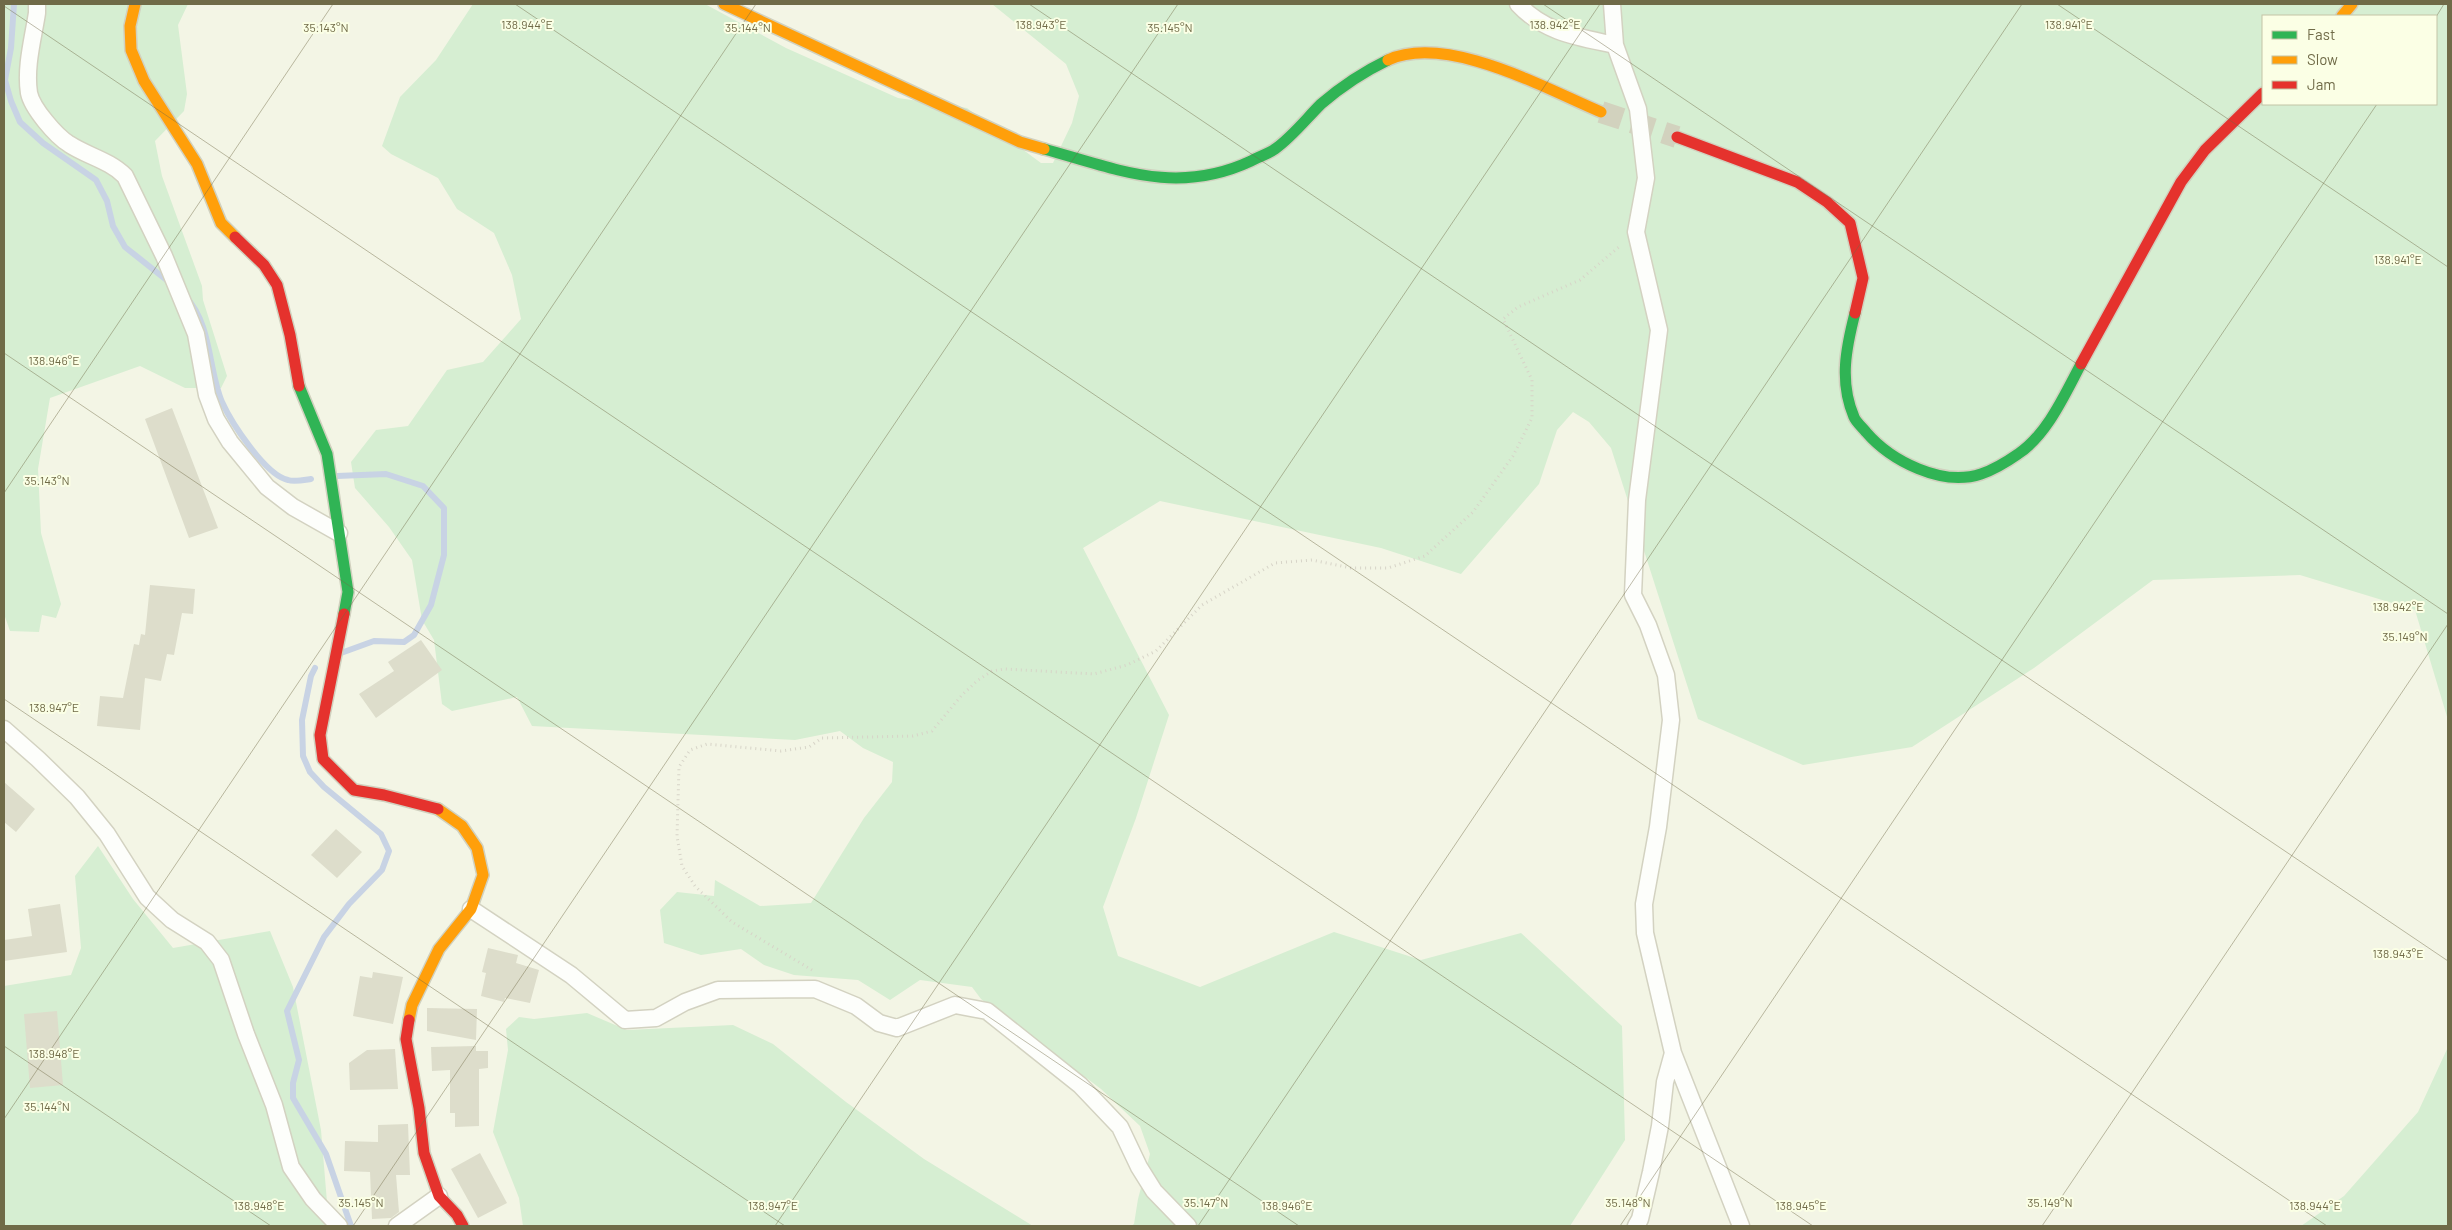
<svg xmlns="http://www.w3.org/2000/svg" width="2452" height="1230" viewBox="0 0 2452 1230" font-family="Barlow,sans-serif">
<rect width="100%" height="100%" fill="#f3f5e5"/>
<!-- green -->
<path fill="#d6eed2" fill-rule="evenodd" d="M4 4H188L178 25 187 94 184 111 155 141 162 176 202 286 203 300 227 376 221 388H185L140 366 50 398 38 469 41 533 61 604 56 618 42 615 39 632 10 631 4 614Z
M473 4H705L786 48 898 98 967 108 1041 163H1053L1072 123 1079 96 1066 64 992 4H2448V720L2415 610 2300 575 2153 580 2034 668 1912 747 1803 765 1698 719 1611 448 1589 422 1573 412 1557 430 1539 484 1461 574 1381 548 1160 501 1083 548 1169 715 1136 818 1103 907 1118 956 1200 987 1334 932 1421 960 1521 933 1622 1026 1625 1140 1570 1226H1131L1134 1224 1138 1199 1150 1154 1140 1126 1101 1089 981 999 972 987 920 980 890 1000 858 980 794 975 764 965 741 949 701 955 664 943 660 910 677 892 714 896 715 880 760 906 811 903 864 818 892 782 893 762 863 748 840 731 795 740 532 726 517 697 452 711 442 704 434 640 422 620 412 560 389 527 355 488 351 462 376 430 408 426 447 370 483 362 521 319 512 275 494 233 457 209 438 178 391 154 382 146 400 97 436 60ZM2263 16H2436V104H2263Z
M98 846 133 899 173 948 270 931 293 987 321 1130 329 1226H4V986L71 975 81 948 75 876Z
M587 1013 627 1030 733 1025 773 1044 846 1102 924 1159 1033 1226H523L519 1198 493 1132 508 1050 506 1029 519 1017 534 1019Z
M2448 1047V1226H2301L2344 1196 2418 1112Z"/>
<g fill="none" stroke-linecap="round" stroke-linejoin="round">
<!-- stream -->
<path stroke="#c8d3e4" stroke-width="6" d="M14 4 11 48 5 80 11 101 20 122 43 143 96 180 107 201 113 226 125 247 169 282
M186 297C212 325 208 369 222 402 231 422 265 475 288 480 294 482 304 480 311 479
M337 476 386 474 423 486 444 508V555L431 605 414 635 404 642 374 641 341 653
M315 668 311 676 302 720 303 756 310 772 324 787 381 834 389 851 382 870 349 904 324 937 287 1011 299 1060 293 1083V1098L326 1154 351 1226"/>
</g>
<!-- building -->
<path fill="#ddddcb" d="M172 408 218 528 189 538 145 419Z
M150 585 195 589 193 614 182 613 174 655 167 654 161 681 145 678 140 730 97 726 100 696 123 698 134 644 139 645 141 634 145 635Z
M421 640 442 670 376 718 359 694 394 671 388 662Z
M4 782 35 809 16 832 4 822Z
M336 829 362 852 337 878 311 855Z
M60 904 67 952 4 961V940L32 936 28 909Z
M488 948 518 955 516 963 539 970 530 1003 505 998 504 1002 481 996 486 973 482 972Z
M373 972 403 977 393 1024 353 1016 360 976 372 978Z
M427 1008 477 1009 476 1040 427 1031Z
M57 1011 63 1085 30 1088 24 1014Z
M476 1046V1051H488V1068L479 1069V1126L455 1127V1113H450V1070L432 1071 431 1047Z
M395 1049 398 1089 350 1090 349 1063 367 1050Z
M408 1124 410 1175H396L399 1212 391 1218 372 1219 370 1172 344 1171 345 1141 378 1142V1125Z
M480 1153 507 1203 478 1218 451 1169Z"/>
<g fill="none" stroke-linecap="round" stroke-linejoin="round">
<!-- secondary-tunnel -->
<path stroke="#d2d2be" stroke-width="22" stroke-dasharray="22 11" stroke-linecap="butt" d="M1601 112 1677 137"/>
<!-- street casing -->
<g stroke="#d3d2c1" stroke-width="19">
<path id="street" d="M37 4V13C33 39 25 67 29 93 32 108 56 136 69 144 87 156 109 160 125 176L164 256 196 334 207 395 216 419 230 442 267 487 293 507 339 533
M1518 4C1545 33 1578 37 1615 45
M1612 4 1615 45 1638 109 1646 178 1636 232 1659 330 1637 500 1633 595 1648 625 1666 675 1671 720 1658 827 1644 904 1645 933 1673 1053 1741 1226
M4 729 38 759 77 797 107 834 147 897 172 920 207 942 221 960 246 1034 274 1105 291 1167 313 1199 339 1226
M471 909 571 975 625 1020 656 1018 685 1002 718 990 815 989 856 1006 879 1023 897 1028 955 1005 987 1011 1080 1085 1120 1127 1139 1167 1154 1191 1188 1226
M397 1226 439 1196
M1636 1226 1640 1219 1651 1172 1660 1126 1665 1082 1673 1053"/>
</g>
<!-- fast casing -->
<g stroke="#d1d1bf" stroke-width="14">
<path id="fast" d="M1044 149C1117 169 1176 196 1251 161 1258 157 1268 154 1275 149 1292 137 1306 119 1321 104 1342 86 1363 72 1388 60
M1855 313C1846 348 1839 382 1854 417 1856 422 1862 427 1866 432 1891 461 1942 487 1981 474 1993 470 2008 461 2018 454 2047 435 2065 394 2081 364
M299 386 327 454 348 592 344 614"/>
</g>
<!-- slow casing -->
<g stroke="#d1d1bf" stroke-width="14">
<path id="slow" d="M135 4 130 26 131 50 144 81 197 164 221 223 235 237
M724 4 1020 142 1044 149
M2342 16 2352 4
M1388 60C1447 33 1546 89 1601 112
M409 1020 412 1005 439 949 471 909 483 875 477 848 462 826 438 809"/>
</g>
<!-- jam casing -->
<g stroke="#d1d1bf" stroke-width="14">
<path id="jam" d="M1677 137 1797 182 1827 202 1850 223 1863 278 1855 313
M235 237 264 265 277 285 290 335 299 386
M2081 364 2181 182 2205 150 2263 93
M344 614 320 735 323 759 354 790 384 795 438 809
M409 1020 406 1039 419 1108 424 1153 439 1196 457 1215 463 1226"/>
</g>
<!-- path -->
<path stroke="#d7d4c8" stroke-width="3" stroke-dasharray="1 4" stroke-linecap="butt" d="M812 970 732 922 695 886 682 866 677 836 679 767 690 750 707 744 781 751 809 747 822 738 913 736 932 731 962 695 977 681 992 671 1005 669 1094 674 1127 665 1156 651 1202 605 1275 563 1312 560 1351 568H1388L1425 556 1473 512 1513 456 1532 418V380L1503 319 1518 307 1580 280 1620 246"/>
<!-- street -->
<use href="#street" stroke="#fdfefb" stroke-width="16"/>
<!-- fast -->
<use href="#fast" stroke="#30b455" stroke-width="11"/>
<!-- slow -->
<use href="#slow" stroke="#ff9f0a" stroke-width="11"/>
<!-- jam -->
<use href="#jam" stroke="#e5322d" stroke-width="11"/>
</g>
<!-- ticks -->
<path fill="none" stroke="#706b48" stroke-width="1" stroke-opacity="0.45" d="M515 4 2327 1226M1029 4 2448 961M1543 4 2448 614M2057 4 2448 267M4 6 1813 1226M2436 17 2444 4M4 353 1299 1226M4 493 333 4M4 699 785 1226M4 1046 271 1226M4 1119 756 4M353 1226 1178 4M775 1226 1600 4M1198 1226 2022 4M1620 1226 2377 104M2042 1226 2448 624"/>
<g font-size="12" text-anchor="middle" fill="#706b48" stroke="#fbffe5" stroke-width="4" stroke-linejoin="round" paint-order="stroke">
<text x="527" y="29">138.944°E</text>
<text x="1041" y="29">138.943°E</text>
<text x="2069" y="29">138.941°E</text>
<text x="1555" y="29">138.942°E</text>
<text x="326" y="32">35.143°N</text>
<text x="748" y="32">35.144°N</text>
<text x="1170" y="32">35.145°N</text>
<text x="2398" y="264">138.941°E</text>
<text x="54" y="365">138.946°E</text>
<text x="47" y="485">35.143°N</text>
<text x="2398" y="611">138.942°E</text>
<text x="2405" y="641">35.149°N</text>
<text x="54" y="712">138.947°E</text>
<text x="2398" y="958">138.943°E</text>
<text x="54" y="1058">138.948°E</text>
<text x="47" y="1111">35.144°N</text>
<text x="361" y="1207">35.145°N</text>
<text x="1206" y="1207">35.147°N</text>
<text x="1628" y="1207">35.148°N</text>
<text x="2050" y="1207">35.149°N</text>
<text x="259" y="1210">138.948°E</text>
<text x="773" y="1210">138.947°E</text>
<text x="1287" y="1210">138.946°E</text>
<text x="1801" y="1210">138.945°E</text>
<text x="2315" y="1210">138.944°E</text>
</g>
<!-- border -->
<rect width="2452" height="1230" fill="none" stroke="#706b48" stroke-width="10"/>
<!-- legend -->
<rect x="2262" y="15" width="175" height="90" fill="#fbffe5" stroke="#c3c4a6"/>
<rect x="2272" y="31" width="25" height="8" fill="#30b455" stroke="#c3c4a6"/>
<text x="2307" y="40" font-size="15" fill="#706b48">Fast</text>
<rect x="2272" y="56" width="25" height="8" fill="#ff9f0a" stroke="#c3c4a6"/>
<text x="2307" y="65" font-size="15" fill="#706b48">Slow</text>
<rect x="2272" y="81" width="25" height="8" fill="#e5322d" stroke="#c3c4a6"/>
<text x="2307" y="90" font-size="15" fill="#706b48">Jam</text>
</svg>
